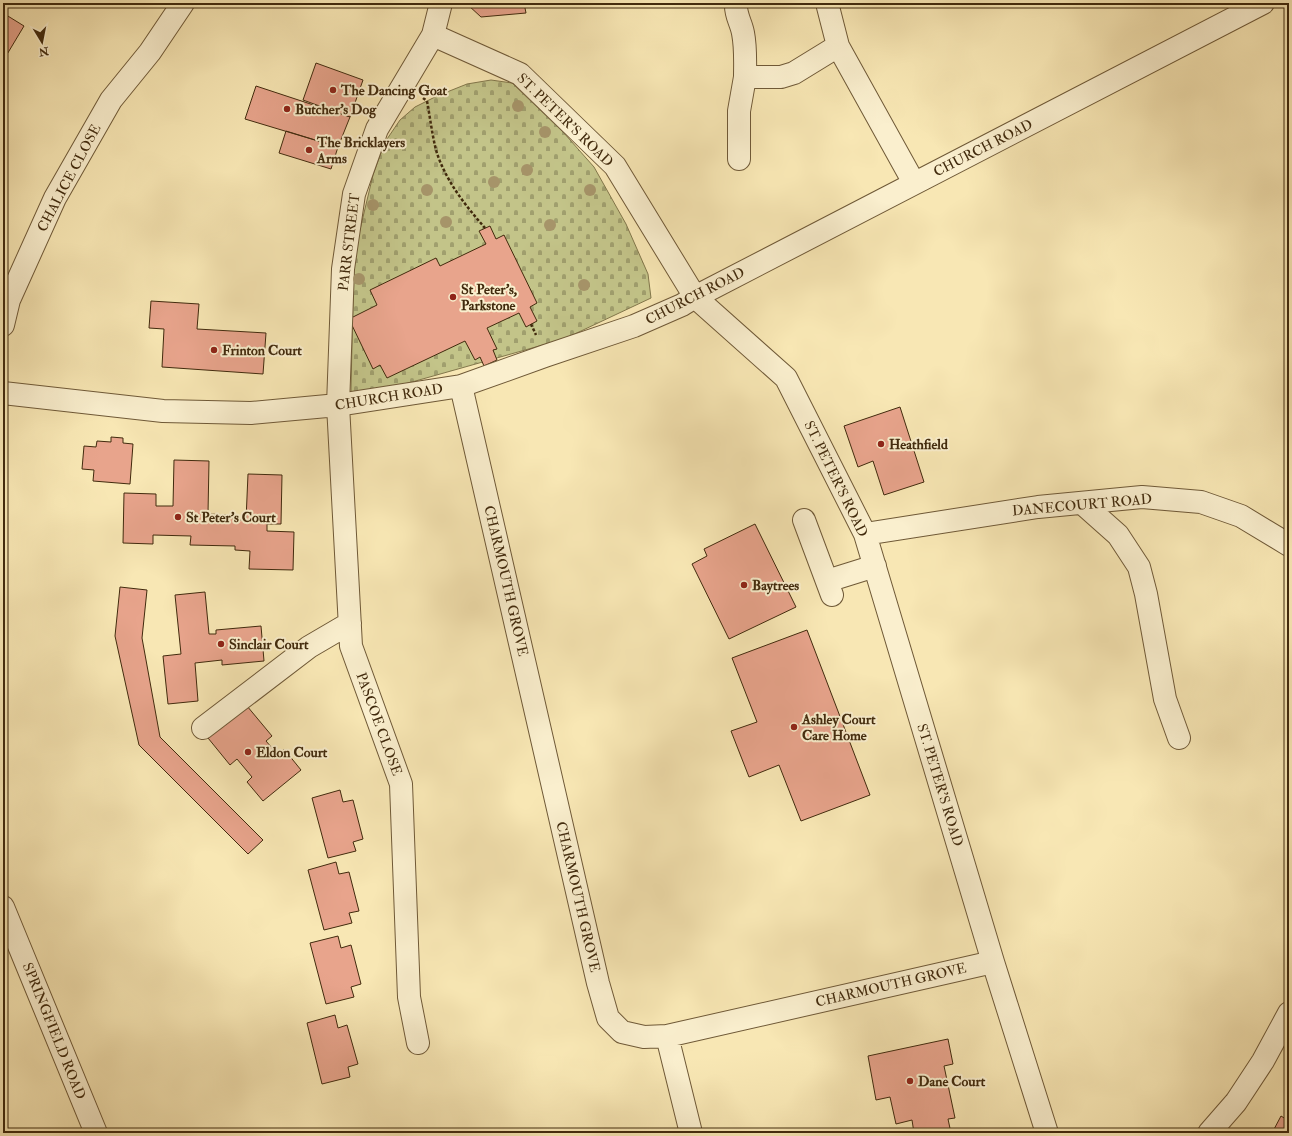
<svg xmlns="http://www.w3.org/2000/svg" width="1292" height="1136" viewBox="0 0 1292 1136" font-family="'IM FELL Double Pica',serif">
<defs>
<pattern id="cemetery-stones" width="16" height="16" patternUnits="userSpaceOnUse"><rect width="16" height="16" fill="#c3c489"/><path d="M2 7V4a2 2 0 0 1 4 0v3zM10 15v-3a2 2 0 0 1 4 0v3z" fill="#a09f6e"/></pattern>
</defs>
<rect width="100%" height="100%" fill="#f8e7b4"/>
<filter id="stains"><feTurbulence type="fractalNoise" baseFrequency=".005" numOctaves="4"/><feColorMatrix values="0 0 0 0 .2 0 0 0 0 .09 0 0 0 0 .02 0 0 0 .5 -.17"/></filter>
<radialGradient id="worn" r=".72"><stop offset=".6" stop-color="#630" stop-opacity="0"/><stop offset="1" stop-color="#630" stop-opacity=".3"/></radialGradient>
<!-- cemetery -->
<path fill="url(#cemetery-stones)" stroke="#82774b" d="M491 80 512 83 563 132 594 167 626 224 648 274 651 298 564 339 366 395 355 396 351 392V388L354 255 373 175 385 142 400 120 415 107 437 96 467 84Z"/>
<!-- building -->
<path fill="#e8a48c" stroke="#412a0d" d="M467 3H524L526 13 481 17 468 5Z
M3 13 24 26 3 61Z
M316 63 363 80 350 117 303 100Z
M256 86 350 117 338 147 245 119Z
M286 131 338 147 331 169 279 153Z
M490 226 496 239 504 235 537 303 530 307 537 321 526 327 519 313 487 328 497 349 493 350 497 360 484 366 480 357 475 360 465 341 387 378 380 365 373 369 349 319 377 305 370 290 436 258 440 266 486 244 479 231Z
M151 301 199 304 197 329 266 333 263 374 162 367 164 329 149 328Z
M900 407 924 482 884 495 873 461 858 467 844 426Z
M111 437 123 438V443L133 444 130 484 93 481 94 470 82 469 84 446 96 447 97 441 111 442Z
M174 460 209 461 208 514 233 515V520H246L248 474 282 475 281 524H267V531L294 532 293 570 249 569 250 551 235 550V546L190 545 191 536 153 535V544L123 543 124 493 156 494V506H173Z
M755 524 796 607 729 639 692 564 707 556 704 549Z
M120 587 147 590 142 638 160 737 263 840 248 854 139 745 115 636Z
M205 592 209 634H216V630L261 626 264 661 222 665V660L195 663 198 701 168 704 163 656 181 654 175 595Z
M807 630 870 795 801 821 779 765 749 777 731 731 757 722 732 658Z
M247 706 272 736 266 741 278 755 284 749 301 770 263 801 247 782 252 777 237 759 230 765 208 738Z
M340 790 343 802 353 800 363 839 353 842 356 851 328 858 312 798Z
M336 862 339 874 349 872 359 911 349 913 352 923 324 930 308 870Z
M338 936 341 948 351 945 361 984 351 987 354 997 326 1004 310 943Z
M335 1015 338 1028 347 1025 358 1064 348 1067 350 1077 322 1084 307 1023Z
M948 1039 953 1064 944 1066 955 1118 948 1119 951 1133H914L912 1120 896 1124 890 1097 876 1100 868 1056Z
M1281 1116 1289 1121V1133H1272Z"/>
<g fill="none" stroke-linecap="round" stroke-linejoin="round">
<!-- minor casing -->
<g stroke="#6f5937" stroke-width="24">
<path id="minor" d="M736 3C735 15 741 22 743 33 746 48 745 63 745 77
M827 3 838 46 914 183
M433 35 520 74 615 166 695 297 786 378 865 534 993 962 1047 1133
M739 159V111L745 77H781L794 73 838 46
M3 325 9 300 55 198 111 100 150 52 183 3
M461 386 598 983 608 1018 622 1032 644 1037 667 1036 993 962
M3 393 163 411 251 413 338 405 461 386 545 356 634 326 682 305 695 297 1263 3
M1082 503 1118 535 1139 567 1146 594 1165 699 1179 738
M804 520 832 595
M865 534 1038 507 1142 497 1201 502 1241 516 1289 545
M827 581 875 566
M203 728 309 647 350 623
M3 907 96 1133
M667 1036 691 1133
M418 1043 409 997 401 784 351 646 338 405 343 269 354 194 377 129 433 35 441 3
M1209 1133 1236 1102 1263 1061 1289 1013"/>
</g>
<!-- path -->
<path stroke="#412a0d" stroke-width="2.5" stroke-dasharray="3 2" stroke-linecap="butt" d="M423 98 427 101C430 117 432 134 436 150 445 180 465 205 485 228
M531 324 536 335"/>
<!-- minor -->
<use href="#minor" stroke="#faefce" stroke-width="22"/>
</g>
<!-- trees -->
<g fill="#a69469">
<circle cx="518" cy="106" r="6"/>
<circle cx="545" cy="132" r="6"/>
<circle cx="527" cy="170" r="6"/>
<circle cx="494" cy="182" r="6"/>
<circle cx="427" cy="190" r="6"/>
<circle cx="590" cy="190" r="6"/>
<circle cx="373" cy="205" r="6"/>
<circle cx="446" cy="222" r="6"/>
<circle cx="550" cy="225" r="6"/>
<circle cx="359" cy="279" r="6"/>
<circle cx="584" cy="285" r="6"/>
</g>
<!-- markers -->
<g fill="#8f2418" stroke="#faefce" stroke-width="1.5">
<circle cx="333" cy="90" r="4"/>
<circle cx="287" cy="109" r="4"/>
<circle cx="309" cy="150" r="4"/>
<circle cx="453" cy="297" r="4"/>
<circle cx="214" cy="350" r="4"/>
<circle cx="881" cy="444" r="4"/>
<circle cx="178" cy="517" r="4"/>
<circle cx="744" cy="585" r="4"/>
<circle cx="221" cy="644" r="4"/>
<circle cx="794" cy="727" r="4"/>
<circle cx="248" cy="752" r="4"/>
<circle cx="910" cy="1081" r="4"/>
</g>
<g text-anchor="middle" dominant-baseline="central" stroke-width="4" stroke-linejoin="round" paint-order="stroke">
<!-- poi labels -->
<g font-size="14" font-weight="bold" fill="#412a0d" stroke="#faefce" text-anchor="start">
<text x="341" y="90">The Dancing Goat</text>
<text x="295" y="109">Butcher’s Dog</text>
<text x="317" y="142">The Bricklayers<tspan x="317" dy="16">Arms</tspan></text>
<text x="461" y="289">St Peter’s,<tspan x="461" dy="16">Parkstone</tspan></text>
<text x="222" y="350">Frinton Court</text>
<text x="889" y="444">Heathfield</text>
<text x="186" y="517">St Peter's Court</text>
<text x="752" y="585">Baytrees</text>
<text x="229" y="644">Sinclair Court</text>
<text x="802" y="719">Ashley Court<tspan x="802" dy="16">Care Home</tspan></text>
<text x="256" y="752">Eldon Court</text>
<text x="918" y="1081">Dane Court</text>
</g>
<!-- street labels -->
<g font-size="14" fill="#412a0d" stroke="#faefce">
<text transform="translate(565 120) rotate(44)">ST. PETER'S ROAD</text>
<text transform="translate(983 148) rotate(-27)">CHURCH ROAD</text>
<text transform="translate(69 178) rotate(-62)">CHALICE CLOSE</text>
<text transform="translate(349 242) rotate(-83)">PARR STREET</text>
<text transform="translate(695 296) rotate(-27)">CHURCH ROAD</text>
<text transform="translate(389 397) rotate(-9)">CHURCH ROAD</text>
<text transform="translate(836 479) rotate(64)">ST. PETER'S ROAD</text>
<text transform="translate(1082 505) rotate(-5)">DANECOURT ROAD</text>
<text transform="translate(506 581) rotate(77)">CHARMOUTH GROVE</text>
<text transform="translate(379 724) rotate(70)">PASCOE CLOSE</text>
<text transform="translate(940 785) rotate(73)">ST. PETER'S ROAD</text>
<text transform="translate(578 897) rotate(77)">CHARMOUTH GROVE</text>
<text transform="translate(891 985) rotate(-13)">CHARMOUTH GROVE</text>
<text transform="translate(54 1031) rotate(68)">SPRINGFIELD ROAD</text>
</g>
</g>
<!-- margin -->
<rect width="1292" height="1136" fill="none" stroke="#f8e7b4" stroke-width="16"/>
<rect x="4" y="4" width="1284" height="1128" fill="none" stroke="#412a0d" stroke-width="2"/>
<rect x="8" y="8" width="1276" height="1120" fill="none" stroke="#412a0d"/>
<!-- north arrow -->
<g transform="translate(42 42) rotate(170)" stroke="#faefce" stroke-width="3" paint-order="stroke">
<path d="M0-3L7 15L0 10L-7 15Z" fill="#412a0d"/>
<text y="-6" font-size="11" font-weight="bold" text-anchor="middle" fill="#412a0d">N</text>
</g>
<rect width="100%" height="100%" filter="url(#stains)"/>
<rect width="100%" height="100%" fill="url(#worn)"/>
</svg>
